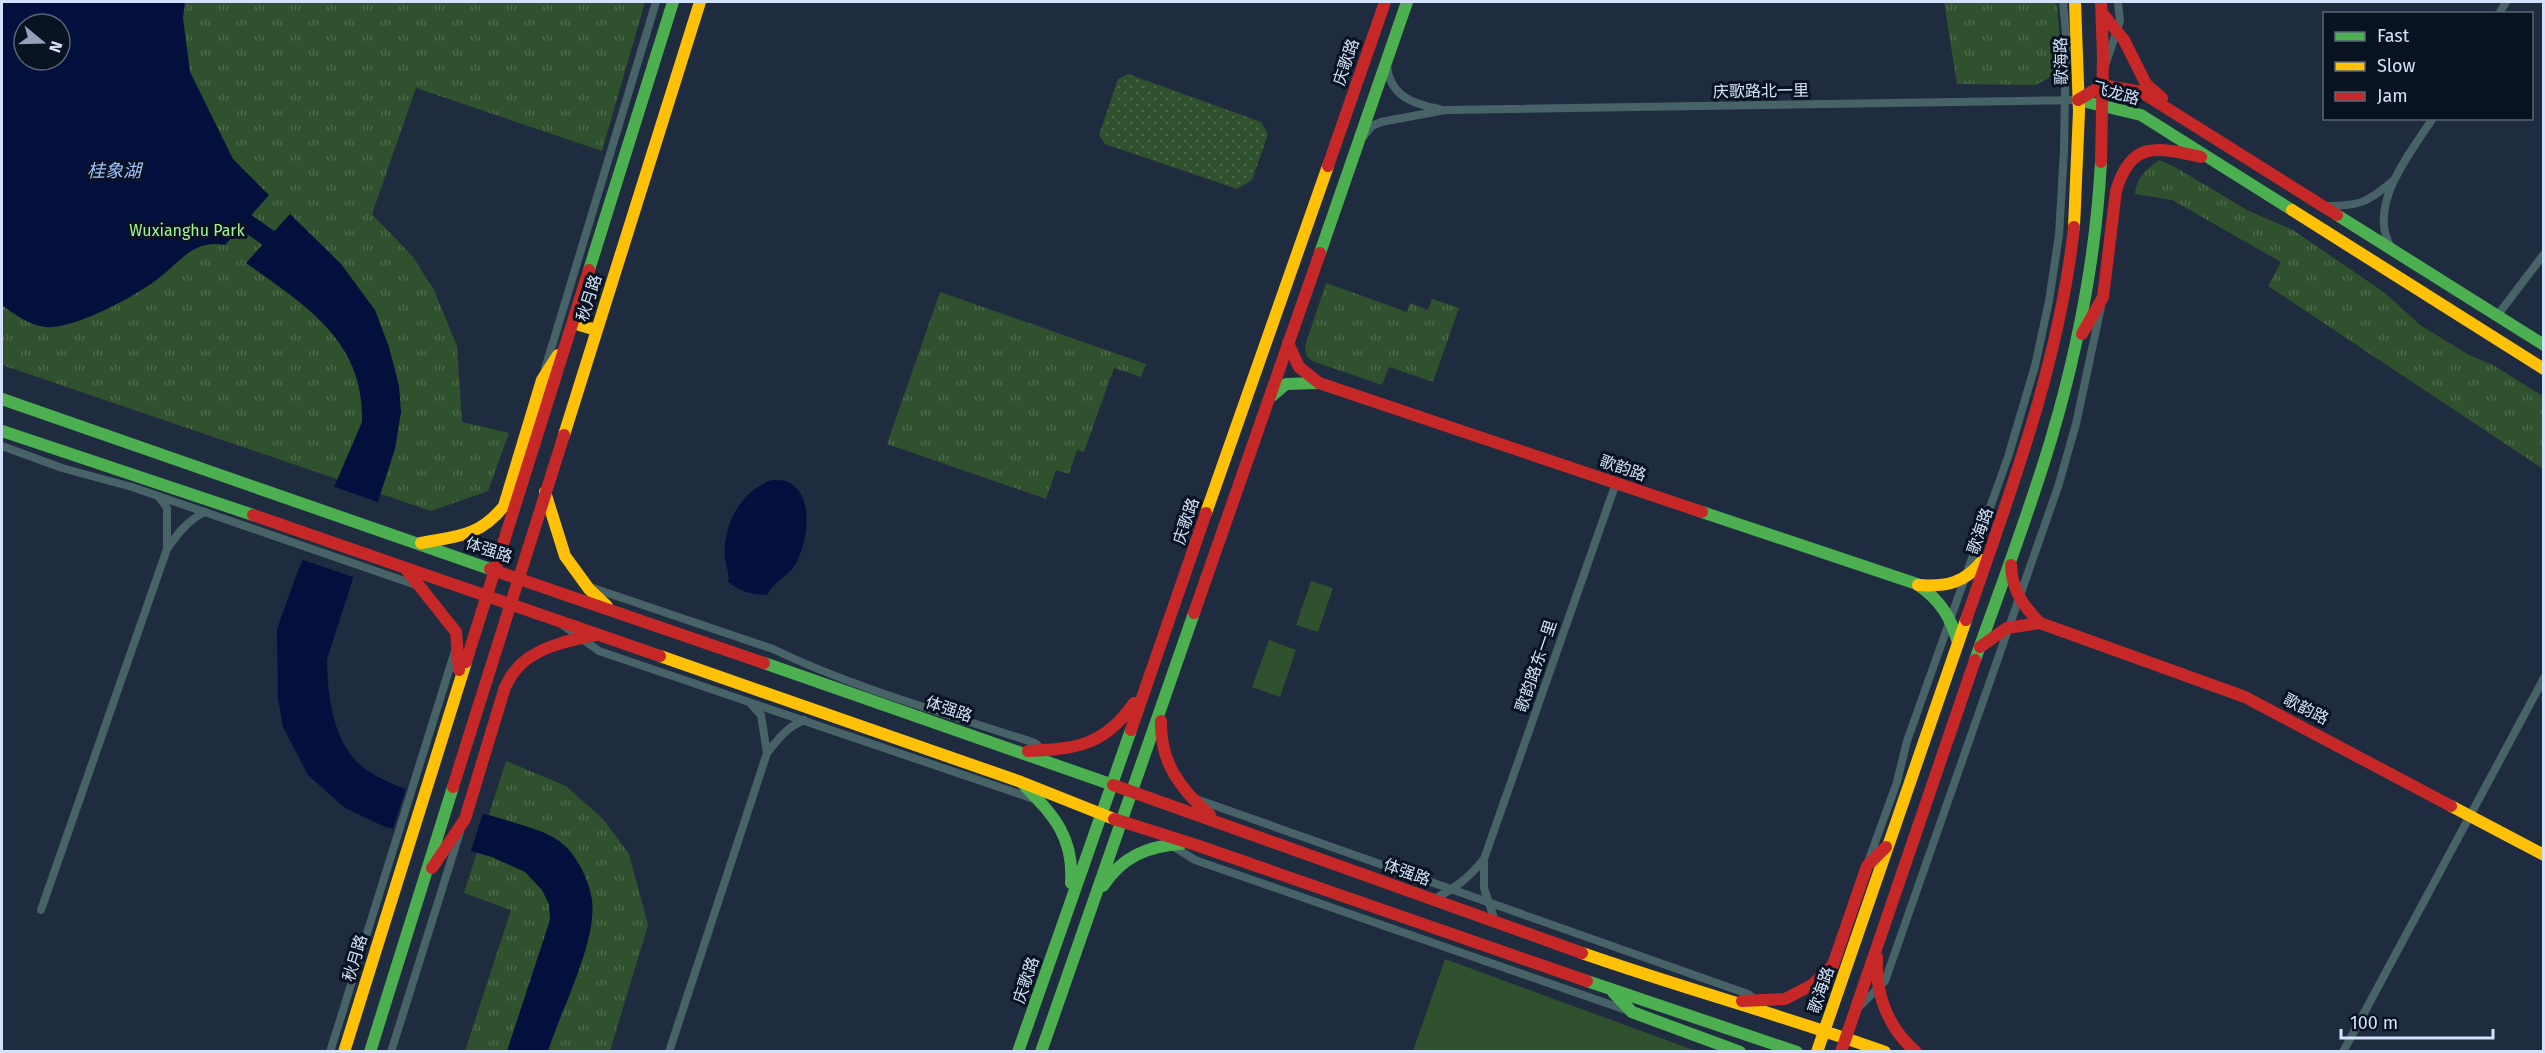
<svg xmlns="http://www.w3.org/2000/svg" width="2545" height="1053" viewBox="0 0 2545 1053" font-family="'Fira Sans','Noto Sans SC',sans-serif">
<defs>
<pattern id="grass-dots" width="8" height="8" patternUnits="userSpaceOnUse" patternTransform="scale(1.5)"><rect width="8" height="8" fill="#30512d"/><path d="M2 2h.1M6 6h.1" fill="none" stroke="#4d6a4c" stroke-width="1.8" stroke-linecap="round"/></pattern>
<pattern id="park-tufts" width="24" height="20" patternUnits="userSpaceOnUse" patternTransform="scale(1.5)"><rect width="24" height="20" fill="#30512d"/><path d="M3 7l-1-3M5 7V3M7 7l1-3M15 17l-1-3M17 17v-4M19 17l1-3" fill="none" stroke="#4d6a4c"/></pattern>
</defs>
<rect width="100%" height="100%" fill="#1f2c3f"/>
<!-- grass -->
<path fill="url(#grass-dots)" d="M1128 74 1261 122 1268 134 1252 180 1237 189 1105 144 1099 135 1118 79Z"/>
<!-- park -->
<path fill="url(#park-tufts)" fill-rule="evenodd" d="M2 2H645L602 151 416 88 372 214 413 257 434 290 457 346 462 422 509 433 488 491 431 511 2 365ZM24 24H60V60H24Z
M1944 2H2057L2061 55 2059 66 2054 75 2036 85 1957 84Z
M2159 160 2173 166 2249 211 2293 230 2385 293 2420 325 2469 355 2493 365 2543 396V469L2268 286 2281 262 2172 200 2135 194C2137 177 2145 170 2159 160Z
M1326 283 1407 312 1410 303 1428 310 1432 299 1459 308 1433 382 1389 367 1382 385 1312 361 1306 355 1305 346Z
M940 292 1146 364 1141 377 1114 368 1084 452 1077 450 1069 474 1056 470 1046 499 887 444Z
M506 761 566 786 603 819 629 854 648 925 610 1051H465L511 910 464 893Z"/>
<!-- pitch -->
<path fill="#30512d" d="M1311 581 1333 588 1318 632 1296 625Z
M1269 640 1296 650 1280 697 1252 687Z
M1445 959 1696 1051H1413Z"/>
<!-- water -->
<path fill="#030f3c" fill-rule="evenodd" d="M2 2H185L183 18 190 72 233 159 269 195 225 245C194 239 182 260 159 278 138 295 73 330 46 327 29 325 15 315 2 305ZM24 24H60V60H24Z
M290 214 341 264 375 310 389 347 399 386 401 412 395 449 327 659C327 694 333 745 364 768 398 793 467 808 509 821 525 826 545 831 559 841 576 853 589 879 592 900 597 943 561 1010 548 1051H507L550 920 549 904 542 890 525 872 492 857 383 826 345 808 308 775 283 727 278 699 277 629 297 573 362 422C365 341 305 305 246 263Z
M772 480C776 480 782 480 786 481 816 493 808 543 795 565 788 576 772 583 767 595 751 595 740 591 728 582 730 574 726 567 725 559 722 526 740 491 772 480Z"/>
<!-- pier -->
<path fill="#1f2c3f" d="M332 486 381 503 356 578 300 559Z
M407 786 484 810 470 854 392 832Z"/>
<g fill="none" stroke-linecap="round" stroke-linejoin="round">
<!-- river -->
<path stroke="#030f3c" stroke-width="18" d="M226 208 287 251"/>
<!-- street -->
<path stroke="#486368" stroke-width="8" d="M2499 14 2506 2
M2106 63 2120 21 2118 2
M1387 66C1390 96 1413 104 1439 109
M1363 137 1372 126 1381 122 1445 110 2078 100
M2325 206C2360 206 2367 203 2394 180
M2391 247C2366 206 2411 152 2433 118
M2497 316 2544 254
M545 369 656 2
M2 446 62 468 132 487 419 586
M159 497 167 508V549C178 533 187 521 205 512
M590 587 773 649C856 689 948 714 1035 743L1045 751
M564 626 599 651 1034 799
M751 704 761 715 767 753C778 739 787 727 804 720
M1196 799 1748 994 1756 1000
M1171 845 1195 860 1629 1011
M1484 859V888L1495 921
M1868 862 1897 782 1907 741 2008 457 2035 366 2049 301 2059 235 2064 151 2066 33 2063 2
M1434 899C1455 888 1469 878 1484 859L1616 483
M41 910 167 549
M1858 1008 1885 981 2058 487 2076 424 2101 307
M330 1052 455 651
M391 1052 460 832
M669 1052 767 753
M2343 1052 2544 678"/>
<!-- fast -->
<path stroke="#4caf50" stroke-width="12" d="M2078 100 2141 115 2292 210
M2337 215 2544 345
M1320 253 1407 2
M589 270 673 2
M1272 396 1286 384 1318 383
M2 399 490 569
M2 431 253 515
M1702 512 1917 584C1940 600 1951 617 1958 643
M1975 660C2001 586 2030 511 2052 436 2078 348 2096 254 2101 162
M764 663 1113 785
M1024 785C1054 816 1074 837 1071 883
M1103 886C1122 857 1147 846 1181 844
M1587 981 1797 1052
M1613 992 1632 1012 1740 1052
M370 1052 453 787
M1018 1052 1131 730
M1041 1052 1194 613"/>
<!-- slow -->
<path stroke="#ffc107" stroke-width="12" d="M2292 210 2544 369
M2074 227 2079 111 2075 2
M573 323 596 330
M564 435 700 2
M545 492 565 556 589 589 607 606
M1206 513 1328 166
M421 543C457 536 479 537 504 506L542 380 558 355
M1918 585C1947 587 1965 583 1983 560
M660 656 1021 782 1114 819
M2451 806 2544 855
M1582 953C1682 988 1785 1016 1885 1052
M344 1052 466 662
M1817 1052 1966 620"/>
<!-- jam -->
<path stroke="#c62828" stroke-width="12" d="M2102 13 2124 40 2146 84 2162 98
M2078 100 2103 85 2141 92 2337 215
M2101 162 2103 57 2101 2
M1328 166 1385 2
M2082 334 2103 297 2116 191C2131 140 2157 147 2201 157
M1288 343 1299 367 1319 383 1702 512
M253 515 660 656
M2011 565C2012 590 2023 606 2040 623
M405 568 456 632 459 670
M490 569 764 663
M1194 613 1320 253
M1966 620C2011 490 2059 364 2074 227
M1980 647 2007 628 2040 623 2245 697 2451 806
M466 662 589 270
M1161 721C1160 762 1180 789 1210 815
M1131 730 1206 513
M1028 751C1077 749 1105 745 1134 703
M1113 785 1582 953
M453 787 564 435
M1114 819 1196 845 1587 981
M432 868 465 819 505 687C508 682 511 675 515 671 532 648 569 640 596 635
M1877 957C1875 994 1888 1028 1916 1052
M1742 1001 1785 999 1812 985 1833 965 1867 866 1886 847
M1841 1052 1975 660"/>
</g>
<g text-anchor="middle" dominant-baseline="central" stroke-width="6" stroke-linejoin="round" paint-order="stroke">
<!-- street labels -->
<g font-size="16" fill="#d3e2fa" stroke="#081221">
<text transform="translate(2061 61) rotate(-91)">歌海路</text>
<text transform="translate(1346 62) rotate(-71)">庆歌路</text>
<text transform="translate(1761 91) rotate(-1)">庆歌路北一里</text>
<text transform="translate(2116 93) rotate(15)">飞龙路</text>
<text transform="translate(589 298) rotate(-72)">秋月路</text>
<text transform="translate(1623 468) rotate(19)">歌韵路</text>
<text transform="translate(1186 521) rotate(-71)">庆歌路</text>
<text transform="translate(1980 531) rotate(-71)">歌海路</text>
<text transform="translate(489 550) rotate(18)">体强路</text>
<text transform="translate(1536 666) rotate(-71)">歌韵路东一里</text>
<text transform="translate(949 709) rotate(19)">体强路</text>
<text transform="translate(2306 709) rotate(27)">歌韵路</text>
<text transform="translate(1407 872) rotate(20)">体强路</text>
<text transform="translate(355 958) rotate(-73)">秋月路</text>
<text transform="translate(1026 980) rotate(-71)">庆歌路</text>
<text transform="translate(1821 990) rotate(-71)">歌海路</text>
</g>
<!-- park labels -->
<g font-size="16" fill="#a5f493" stroke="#081221">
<text x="187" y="230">Wuxianghu Park</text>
</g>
<!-- water labels -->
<g font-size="18" font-style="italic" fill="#a0c4fd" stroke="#081221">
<text x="114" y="171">桂象湖</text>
</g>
</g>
<!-- border -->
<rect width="2545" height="1053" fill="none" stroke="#d3e2fa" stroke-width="6"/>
<!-- legend -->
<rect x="2323" y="12" width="210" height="108" fill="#081221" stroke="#596578" stroke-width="1.5"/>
<rect x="2335" y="32" width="30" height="9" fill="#4caf50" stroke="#596578" stroke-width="1.5"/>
<text x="2377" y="42" font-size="18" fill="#d3e2fa">Fast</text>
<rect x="2335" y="62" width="30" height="9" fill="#ffc107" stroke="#596578" stroke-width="1.5"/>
<text x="2377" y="72" font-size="18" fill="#d3e2fa">Slow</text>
<rect x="2335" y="92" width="30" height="9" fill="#c62828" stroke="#596578" stroke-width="1.5"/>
<text x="2377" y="102" font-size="18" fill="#d3e2fa">Jam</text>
<!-- north arrow -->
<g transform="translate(42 42) rotate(109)"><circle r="28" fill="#081221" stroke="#596578" stroke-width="1.5"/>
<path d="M0-4.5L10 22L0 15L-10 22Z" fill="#94a2b9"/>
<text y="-9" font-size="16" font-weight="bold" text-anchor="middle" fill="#d3e2fa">N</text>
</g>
<!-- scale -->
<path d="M2341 1029v9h152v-9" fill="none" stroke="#d3e2fa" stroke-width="3"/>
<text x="2350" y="1029" font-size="18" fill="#d3e2fa" stroke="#081221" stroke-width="4.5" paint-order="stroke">100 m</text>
</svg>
